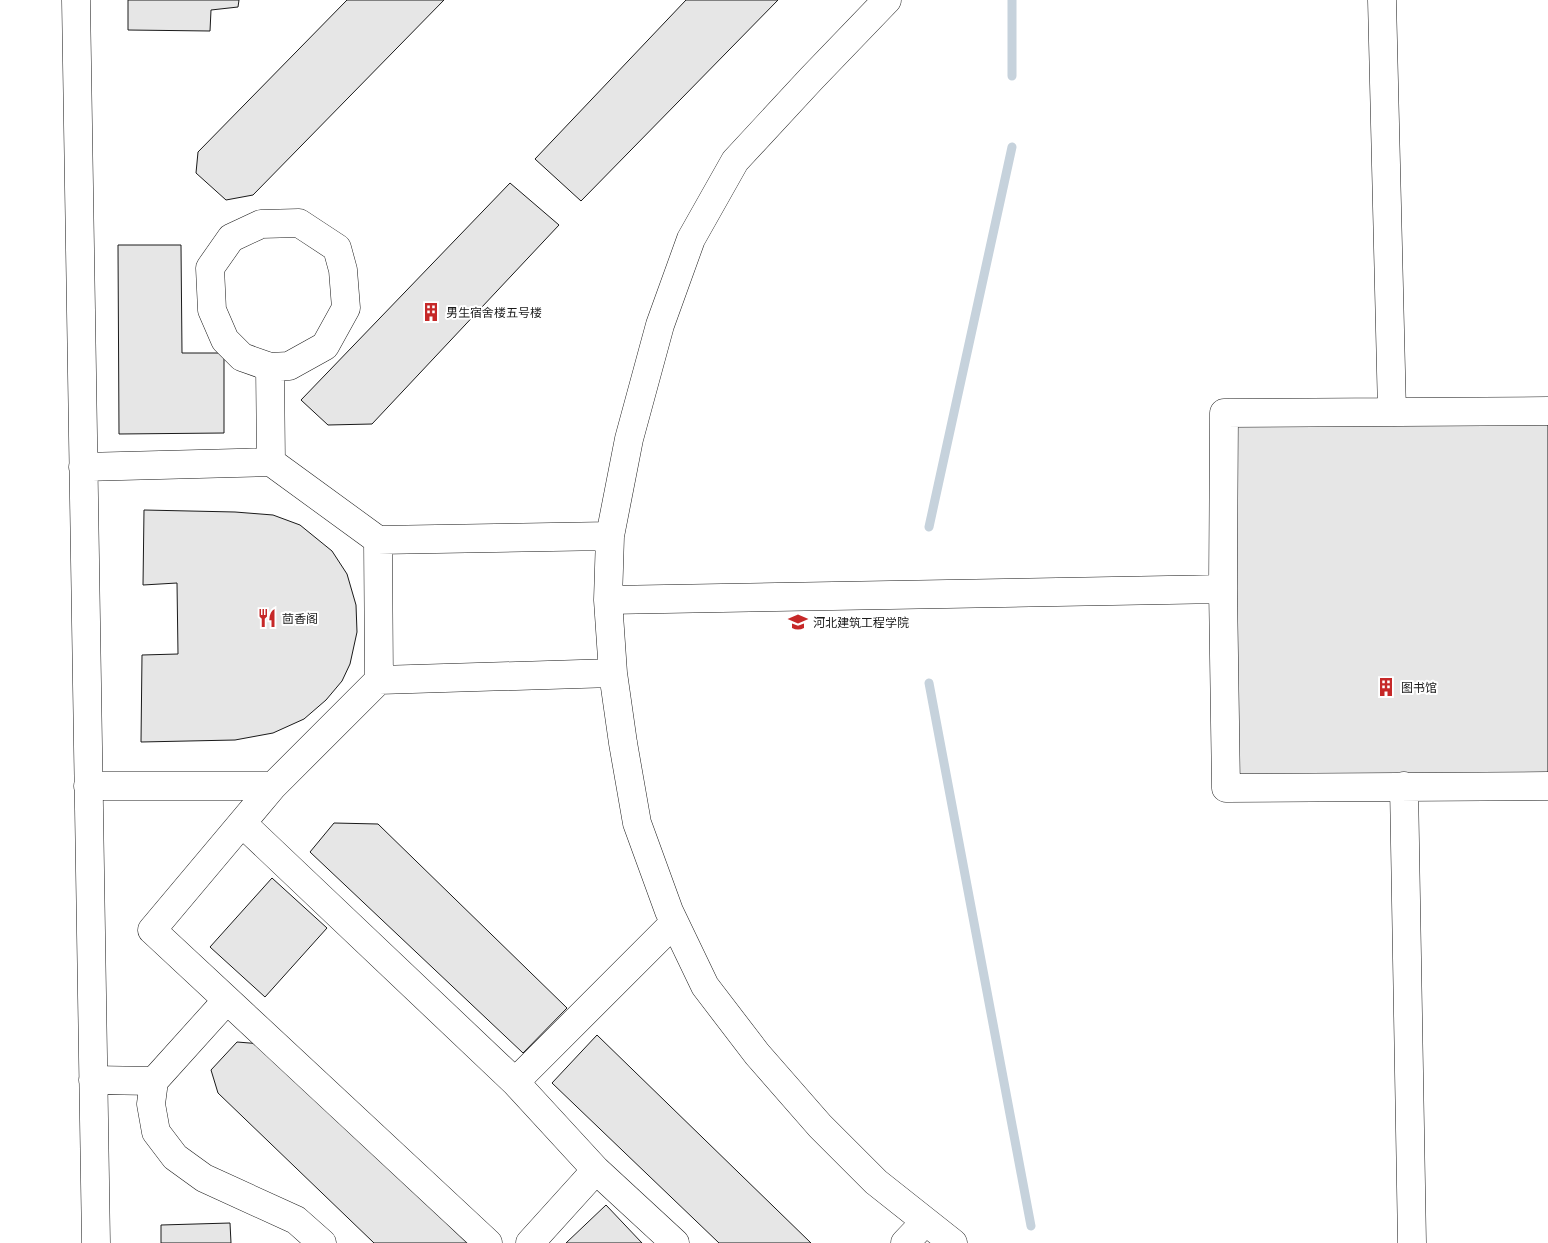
<svg xmlns="http://www.w3.org/2000/svg" width="1548" height="1243" viewBox="0 0 1548 1243" font-family="Commissioner,'Noto Sans SC',sans-serif">
<rect width="100%" height="100%" fill="#fff"/>
<g fill="none" stroke-linecap="round" stroke-linejoin="round">
<!-- stream -->
<path stroke="#c6d2dc" stroke-width="9" d="M1012 76V0
M929 527 1012 147
M929 683 1031 1226"/>
</g>
<!-- building -->
<path fill="#e6e6e6" stroke="#1a1a1a" d="M128 0H239L238 7 211 10 210 31 128 30Z
M347 0H444L253 195 226 200 196 173 198 152Z
M686 0H778L581 201 535 159Z
M510 183 559 225 372 424 328 425 301 400Z
M118 245H181L182 353H224V433L119 434Z
M1548 411V786L1226 788 1224 413Z
M144 510 235 512 273 515 300 525 332 551 347 574 356 605 357 632 350 664 342 681 326 700 304 719 273 733 235 740 141 742 142 655 178 654 177 583 143 585Z
M334 823 378 824 567 1008 523 1053 310 852Z
M272 878 327 928 265 997 210 947Z
M597 1035 811 1243H719L552 1083Z
M237 1042 262 1044 467 1243H374L218 1093 211 1070Z
M606 1205 642 1243H566Z
M230 1223 231 1243H161V1225Z"/>
<g fill="none" stroke-linecap="round" stroke-linejoin="round">
<!-- street casing -->
<g stroke="#1a1a1a" stroke-width="29">
<path id="street" d="M76 0 96 1243
M887 0 811 79 735 161 691 239 660 325 629 439 610 536 608 600 613 673 623 743 637 823 669 911 705 986 757 1054 820 1126 876 1182 953 1243
M1382 0 1392 412
M270 367 242 357 225 340 212 310 210 268 231 238 261 224 299 223 337 248 343 270 346 308 325 346 289 366 270 367 271 462
M1548 411 1224 413 1223 589 1226 788 1548 786
M83 467 271 462 378 540 379 680
M378 540 610 536
M608 600 1223 589
M88 786H273L379 680 613 673
M273 786 152 930 488 1243
M1404 786 1412 1243
M242 823 515 1082 596 1170 675 1243
M227 1000 154 1081 151 1104 156 1132 175 1157 204 1178 296 1220 322 1243
M93 1080 154 1081
M515 1082 674 923
M530 1243 596 1170
M905 1243 925 1222"/>
</g>
<!-- street -->
<use href="#street" stroke="#fff" stroke-width="28"/>
</g>
<!-- icons -->
<defs>
<g id="building-bare" transform="scale(1.5)"><path d="M-4-6H4V6H1V3H-1V6H-4ZM-2.5-4.3h1.7v1.8h-1.7ZM.8-4.3h1.7v1.8H.8ZM-2.5-1h1.7V.8h-1.7ZM.8-1h1.7V.8H.8Z" fill="#c62828" stroke="#fff" stroke-width="2.5" paint-order="stroke"/></g>
<g id="restaurant-bare" transform="scale(1.5)"><path d="M-5-6h1v4h1v-4h1v4h1v-4h1v5L-1.5 .5V6h-2V.5L-5-1ZM5-6V6H3V1.5H1.5Q1.5-4 5-6Z" fill="#c62828" stroke="#fff" stroke-width="2.5" paint-order="stroke"/></g>
<g id="university-bare" transform="scale(1.5)"><path d="M0-5L7-2L0 1L-7-2ZM-4 1L0 2.5L4 1V4Q0 6-4 4Z" fill="#c62828" stroke="#fff" stroke-width="2.5" paint-order="stroke"/></g>
</defs>
<g fill-rule="evenodd">
<use href="#building-bare" x="431" y="312"/>
<use href="#restaurant-bare" x="267" y="618"/>
<use href="#university-bare" x="798" y="622"/>
<use href="#building-bare" x="1386" y="687"/>
</g>
<g text-anchor="middle" dominant-baseline="central" stroke-width="4" stroke-linejoin="round" paint-order="stroke">
<!-- poi labels -->
<g font-size="12" fill="#1a1a1a" stroke="#fff" text-anchor="start">
<text x="446" y="312">男生宿舍楼五号楼</text>
<text x="282" y="618">茴香阁</text>
<text x="813" y="622">河北建筑工程学院</text>
<text x="1401" y="687">图书馆</text>
</g>
</g>
</svg>
